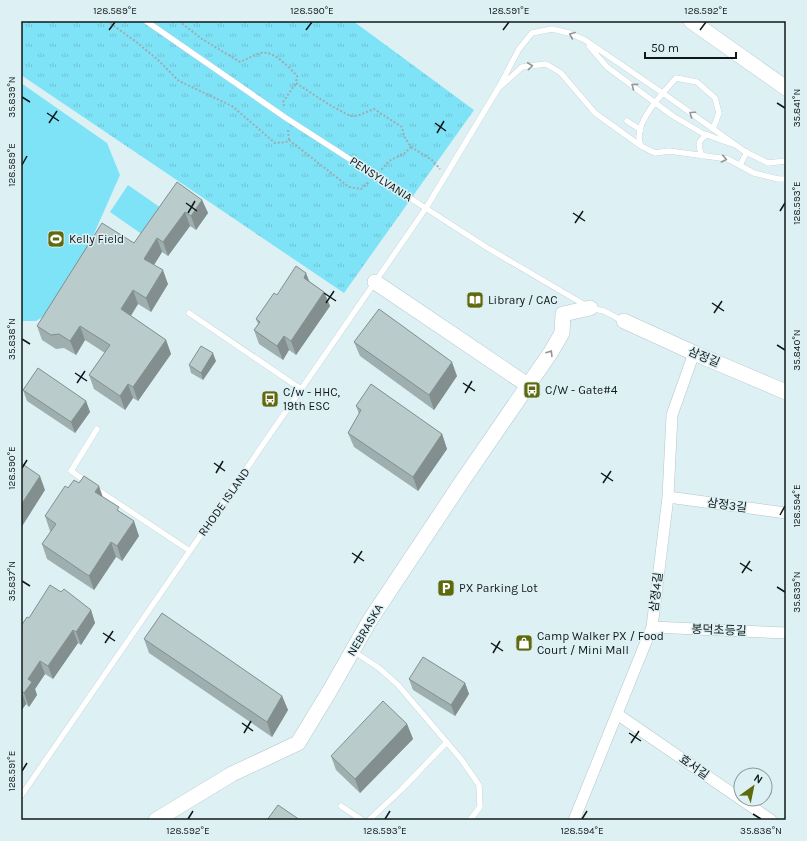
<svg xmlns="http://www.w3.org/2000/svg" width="807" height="841" viewBox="0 0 807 841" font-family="Karla,'Noto Sans KR',sans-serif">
<defs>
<pattern id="grass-tufts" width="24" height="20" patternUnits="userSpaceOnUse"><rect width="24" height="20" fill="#7fe3f7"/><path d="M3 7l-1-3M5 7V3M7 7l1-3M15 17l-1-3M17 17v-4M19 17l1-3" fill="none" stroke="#6dc2d3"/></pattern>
</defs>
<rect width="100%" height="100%" fill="#ddf0f4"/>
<!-- grass -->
<path fill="url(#grass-tufts)" d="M21 21H353L474 110 344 293 21 75Z"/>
<!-- pitch -->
<path fill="#7fe3f7" d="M21 83 107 143 120 175 63 304 36 321H21Z
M128 185 161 208 143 235 110 212Z"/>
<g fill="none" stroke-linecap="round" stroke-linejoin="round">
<!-- lane casing -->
<g stroke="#b4c7cb" stroke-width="6">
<path id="lane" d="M146 21 286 118 486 247 590 308 604 311 623 321
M589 46 607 67 673 116 702 133 732 144
M501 86 522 67 546 64 561 73 595 113 641 146 655 153 669 151 728 159 754 173 778 179H786
M627 121 641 130
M641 146C640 144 639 140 639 137 639 117 664 92 676 78L697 82 715 98 719 113 713 129
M702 156C698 145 697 141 707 135
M740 165 747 152
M189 313 301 389
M88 483 71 471 97 429
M95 488 190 551
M353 651 379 668 398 685 461 759 479 785 480 807 470 820
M21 796 426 208 499 87 519 49 532 33 552 29 569 33 585 40 667 96 744 151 768 163 786 161
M341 806 362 820
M369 820 402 789 447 742"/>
</g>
<!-- street casing -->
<g stroke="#b4c7cb" stroke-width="12">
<path id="street" d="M668 497 786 513
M652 627 786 633
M617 714 771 820
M574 820 652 627 668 497 672 415 694 353"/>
</g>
<!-- secondary casing -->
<g stroke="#b4c7cb" stroke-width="16">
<path id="secondary" d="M691 21 786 88
M375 282 529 386
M624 321 694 353 786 392
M156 820 232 774 298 743 329 692 370 620 463 480 551 352 562 333 563 314 590 308"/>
</g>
<!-- path -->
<path stroke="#9cacaf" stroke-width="2" stroke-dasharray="2 2" stroke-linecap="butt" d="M107 21 135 41 157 59 179 81 232 106 275 143 286 142 289 140 349 187 361 189 369 182
M179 21 202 39 240 62C247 59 254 55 261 53 273 50 289 67 297 76L296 83 328 104 350 116H357L374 109 402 127 404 136 411 147 405 153 389 161 381 170
M284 106 283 102 296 83
M288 130 289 140
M411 147 432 160 440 169"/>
<!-- lane -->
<use href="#lane" stroke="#fff" stroke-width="5.5"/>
<!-- street -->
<use href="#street" stroke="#fff" stroke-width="11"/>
<!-- secondary -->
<use href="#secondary" stroke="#fff" stroke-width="15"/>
</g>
<!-- wall -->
<path fill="#9fafaf" d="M202 200 208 213 196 230 190 226 168 256 162 252 154 265 168 284 151 312 138 304 131 316 166 340 171 354 138 401 133 398 125 410 94 389 89 375 105 353 85 340 76 355 64 348 56 349 42 340 37 326 134 243Z
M309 281 324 292 330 306 296 355 289 350 283 360 259 344 254 330 258 324 256 319 277 295Z
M354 342 457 376 434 410 360 356Z
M216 361 203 380 191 373 189 365Z
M23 390 86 401 90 412 75 433 27 401Z
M356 406 442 434 447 449 418 491 354 447 348 433 359 414Z
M79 483 103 497 120 512 139 536 122 561 116 557 94 590 47 559 42 544 51 531H50L45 516Z
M91 610 95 623 81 645 78 643 53 679 45 674 35 689 37 695 29 707 26 704 21 711V626L29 618Z
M144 639 282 696 288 710 272 737 149 653Z
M409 679 465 683 469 694 455 716 413 690Z
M407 724 413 739 360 793 336 770 331 756Z"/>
<!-- shaded-wall -->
<path fill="#828f8e" d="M202 200 208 213 196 230 191 216Z
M185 212 190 226 168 256 163 242Z
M157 238 162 252 149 273 144 259Z
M163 270 168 284 151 312 146 298Z
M306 273 312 288 304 278Z
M133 290 138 304 126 323 121 309Z
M324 292 330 306 296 355 291 341Z
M80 326 85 340 76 355 70 341Z
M284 336 289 350 283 360 277 346Z
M166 340 171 354 138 401 133 387Z
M213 353 216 361 203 380 201 373Z
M452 362 457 376 434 410 429 395Z
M128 384 133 398 125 410 120 396Z
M86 401 90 412 75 433 71 422Z
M442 434 447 449 418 491 413 477Z
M40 476 45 490 21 528V505Z
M99 486 104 500 95 492Z
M134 521 139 536 122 561 117 546Z
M111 542 116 557 94 590 89 576Z
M91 610 95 623 81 645 76 632Z
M73 630 78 643 53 679 48 666Z
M40 661 45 674 35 689 37 695 29 707 24 693 28 679Z
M465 683 469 694 455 716 451 705Z
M21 690 26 704 21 711Z
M282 696 288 710 272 737 267 722Z
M407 724 413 739 360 793 355 779Z"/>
<!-- building -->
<path fill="#b9cccb" stroke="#828f8e" d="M177 182 202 200 191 216 185 212 163 242 157 238 144 259 163 270 146 298 133 290 121 309 166 340 133 387 128 384 120 396 89 375 110 345 80 326 70 341 59 334 51 335 37 326 102 223 134 243Z
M296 266 306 273 304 278 324 292 291 341 284 336 277 346 254 330 260 322 256 319 274 293 277 295Z
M379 309 452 362 429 395 354 342Z
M201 346 213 353 201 373 189 365Z
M38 368 86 401 71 422 23 390Z
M371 384 442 434 413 477 348 433 361 410 356 406Z
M21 463 40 476 21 505Z
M84 476 99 486 95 492 119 507 117 510 134 521 117 546 111 542 89 576 42 544 56 524 45 516 65 486 68 488 74 480 79 483Z
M50 585 61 592 64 589 91 610 76 632 73 630 48 666 40 661 28 679 32 682 24 693 21 690V691V626L27 617 29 618Z
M162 613 282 696 267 722 144 639Z
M423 657 465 683 451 705 409 679Z
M383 701 407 724 355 779 331 756Z
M278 805 300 820H267Z"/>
<!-- one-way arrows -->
<defs><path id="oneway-chevron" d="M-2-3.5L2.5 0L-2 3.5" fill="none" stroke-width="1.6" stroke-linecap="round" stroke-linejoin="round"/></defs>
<g stroke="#949798">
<use href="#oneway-chevron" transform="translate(572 35) rotate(-157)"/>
<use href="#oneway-chevron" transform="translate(530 66) rotate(-6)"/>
<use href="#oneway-chevron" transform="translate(634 86) rotate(-143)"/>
<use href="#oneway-chevron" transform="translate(692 114) rotate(-145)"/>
<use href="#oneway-chevron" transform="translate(724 159) rotate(12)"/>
<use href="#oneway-chevron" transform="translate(550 353) rotate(-58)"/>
</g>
<!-- ticks -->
<path fill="none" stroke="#111819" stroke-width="1.5" d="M109 30 115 22M306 30 312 22M503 30 509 22M700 30 706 22M22 97 30 102M777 103 785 108M47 113 59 121M49 123 57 111M435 123 446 131M437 133 444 121M22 165 27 156M186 203 197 211M780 211 785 203M188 213 195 201M573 213 585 221M575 223 583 211M324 293 336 301M326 303 334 291M712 303 724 311M714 313 722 301M22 339 30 344M777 345 785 350M75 373 87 381M77 383 85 371M463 383 475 391M465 393 472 381M214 463 225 471M22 468 27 460M216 473 223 461M601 473 613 481M603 483 611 471M780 515 785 506M352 553 364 561M354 563 362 551M740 563 752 571M742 573 750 561M22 581 30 586M777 587 785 592M103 633 115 641M105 643 113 631M491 643 503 651M493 653 500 641M242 723 253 731M244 733 251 721M629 733 641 741M631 743 639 731M22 771 27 763M753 814 761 819M188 819 193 811M385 819 390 811M582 819 587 811"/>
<!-- icons -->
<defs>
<g id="stadium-square" transform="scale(0.9)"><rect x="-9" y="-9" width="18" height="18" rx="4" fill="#5f690d" stroke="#ddf0f4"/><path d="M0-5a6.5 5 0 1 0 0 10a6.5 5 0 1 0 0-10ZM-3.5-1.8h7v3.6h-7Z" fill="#fff"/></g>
<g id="library-square" transform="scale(0.9)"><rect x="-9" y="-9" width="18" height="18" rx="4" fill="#5f690d" stroke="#ddf0f4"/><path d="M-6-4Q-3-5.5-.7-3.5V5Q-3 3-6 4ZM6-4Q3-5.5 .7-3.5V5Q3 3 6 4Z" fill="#fff"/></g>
<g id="bus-square" transform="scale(0.9)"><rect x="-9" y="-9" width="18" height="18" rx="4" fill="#5f690d" stroke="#ddf0f4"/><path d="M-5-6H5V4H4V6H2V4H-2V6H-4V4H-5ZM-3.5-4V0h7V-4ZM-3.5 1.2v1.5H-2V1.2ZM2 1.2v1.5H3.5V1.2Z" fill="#fff"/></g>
<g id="parking-square" transform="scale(0.9)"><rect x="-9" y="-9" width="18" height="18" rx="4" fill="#5f690d" stroke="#ddf0f4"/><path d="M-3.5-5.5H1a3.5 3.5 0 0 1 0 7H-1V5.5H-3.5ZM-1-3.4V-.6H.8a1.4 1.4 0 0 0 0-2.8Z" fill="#fff"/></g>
<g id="shop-square" transform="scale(0.9)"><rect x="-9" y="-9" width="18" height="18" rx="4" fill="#5f690d" stroke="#ddf0f4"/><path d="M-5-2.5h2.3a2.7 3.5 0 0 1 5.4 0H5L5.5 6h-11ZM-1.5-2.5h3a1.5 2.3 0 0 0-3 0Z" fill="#fff"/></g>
</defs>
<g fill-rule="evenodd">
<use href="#stadium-square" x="56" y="239"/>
<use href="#library-square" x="475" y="300"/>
<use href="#bus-square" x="532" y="390"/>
<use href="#bus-square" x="270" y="399"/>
<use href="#parking-square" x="446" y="588"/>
<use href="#shop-square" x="524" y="643"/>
</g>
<g text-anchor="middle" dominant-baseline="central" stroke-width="3" stroke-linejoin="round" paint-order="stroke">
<!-- street labels -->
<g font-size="12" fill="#111819" stroke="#ddf0f4">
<text transform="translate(381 179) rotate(33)">PENSYLVANIA</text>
<text transform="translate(704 357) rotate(23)">삼정길</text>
<text transform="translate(224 502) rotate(-55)">RHODE ISLAND</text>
<text transform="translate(727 505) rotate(8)">삼정3길</text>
<text transform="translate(656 592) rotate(-83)">삼정4길</text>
<text transform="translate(365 630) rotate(-59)">NEBRASKA</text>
<text transform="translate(719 630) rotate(2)">봉덕초등길</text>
<text transform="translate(694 767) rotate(35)">효서길</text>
</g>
<!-- poi labels -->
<g font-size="12" fill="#111819" stroke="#ddf0f4" text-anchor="start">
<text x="69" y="239">Kelly Field</text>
<text x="488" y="300">Library / CAC</text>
<text x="545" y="390">C/W - Gate#4</text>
<text x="283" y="392">C/w - HHC,<tspan x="283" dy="14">19th ESC</tspan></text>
<text x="459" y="588">PX Parking Lot</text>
<text x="537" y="636">Camp Walker PX / Food<tspan x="537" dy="14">Court / Mini Mall</tspan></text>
</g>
</g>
<!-- border -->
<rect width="807" height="841" fill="none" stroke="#ddf0f4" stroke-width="44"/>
<!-- north arrow -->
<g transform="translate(753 787) rotate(33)"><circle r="19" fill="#ddf0f4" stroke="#8b9a9c"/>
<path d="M0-3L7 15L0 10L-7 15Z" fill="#5f690d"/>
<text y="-6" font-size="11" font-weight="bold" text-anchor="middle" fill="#111819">N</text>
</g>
<!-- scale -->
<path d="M645 52v6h91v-6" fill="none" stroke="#111819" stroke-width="2"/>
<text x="651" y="52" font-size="12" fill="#111819" stroke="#ddf0f4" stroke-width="3" paint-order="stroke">50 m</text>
<rect x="22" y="22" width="763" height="797" fill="none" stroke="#111819" stroke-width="1.5"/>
<g font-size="10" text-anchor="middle" fill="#111819">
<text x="115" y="14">128.589°E</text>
<text x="312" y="14">128.590°E</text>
<text x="509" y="14">128.591°E</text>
<text x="706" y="14">128.592°E</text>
<text transform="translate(11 97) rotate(-90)" y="4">35.839°N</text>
<text transform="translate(796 108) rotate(-90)" y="4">35.841°N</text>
<text transform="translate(11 165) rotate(-90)" y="4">128.589°E</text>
<text transform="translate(796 203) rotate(-90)" y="4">128.593°E</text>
<text transform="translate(11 339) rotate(-90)" y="4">35.838°N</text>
<text transform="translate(796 350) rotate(-90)" y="4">35.840°N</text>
<text transform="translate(11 468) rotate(-90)" y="4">128.590°E</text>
<text transform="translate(796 506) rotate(-90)" y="4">128.594°E</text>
<text transform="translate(11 581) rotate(-90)" y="4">35.837°N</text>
<text transform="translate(796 592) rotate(-90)" y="4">35.839°N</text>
<text transform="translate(11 771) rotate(-90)" y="4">128.591°E</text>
<text x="188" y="834">128.592°E</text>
<text x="385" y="834">128.593°E</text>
<text x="582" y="834">128.594°E</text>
<text x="761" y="834">35.838°N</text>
</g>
</svg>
